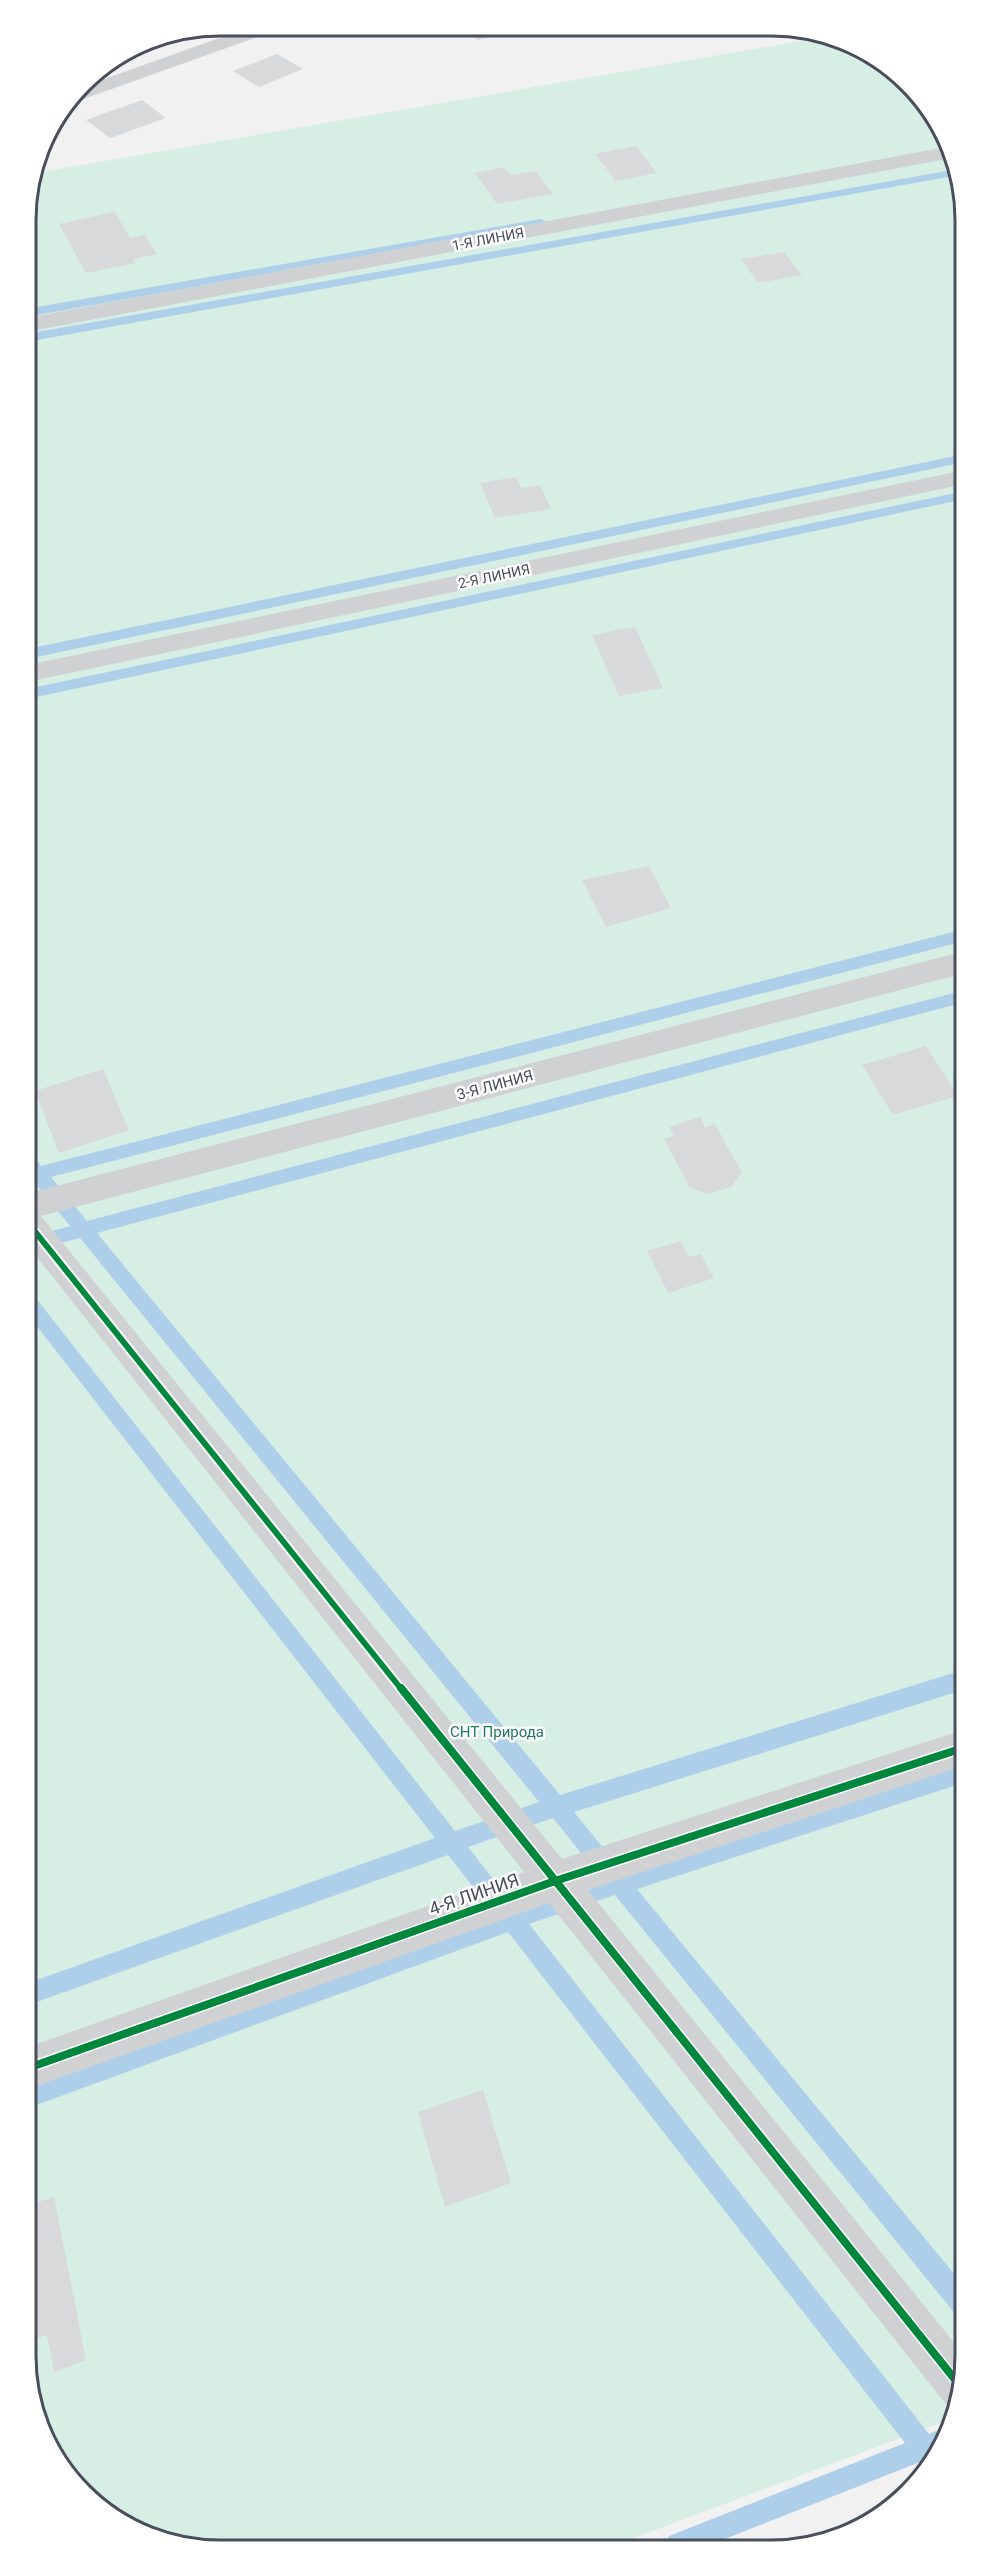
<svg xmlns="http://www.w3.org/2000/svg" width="991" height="2576" viewBox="0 0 991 2576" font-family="Roboto,sans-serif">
<rect width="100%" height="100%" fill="#f1f1f1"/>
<!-- green -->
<path fill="#d7eee5" d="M830 36 857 46 908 82 959 170 965 2369 954 2418 615 2545 182 2547 91 2502 52 2454 32 2406 26 207 35 173Z
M880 2515C860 2532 830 2544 804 2544Z"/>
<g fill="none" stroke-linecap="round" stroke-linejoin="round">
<!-- stream -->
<path fill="#aecfe9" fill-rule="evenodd" d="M958 169 959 175 26 342V334Z
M541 219 547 222 545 224 26 317V309Z
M960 455V463L27 659V649Z
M960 492V500L27 699V689Z
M961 930V942L51 1177 87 1221 961 991V1003L97 1233 560 1795 963 1670V1690L574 1812 623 1872 963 1763V1783L637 1889 965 2287V2318L956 2315 615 1895 529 1924 929 2434 945 2427 951 2430 927 2469 920 2462 712 2544 665 2545 669 2536 905 2443 508 1932 31 2107V2084L495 1915 448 1855 31 2004V1982L435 1838 29 1316V1294L35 1297 455 1831 539 1802 80 1238 29 1251V1237L70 1226 34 1182 29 1183V1156L35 1158 41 1166ZM553 1818 601 1878 515 1907 468 1847Z"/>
</g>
<!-- building -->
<path fill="#d8d9db" d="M457 27H513V28L479 40Z
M277 54 303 69 259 87 233 71Z
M142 100 166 118 110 138 86 120Z
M636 146 657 173 616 181 595 154Z
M504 167 510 175 536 171 553 194 497 204 475 173Z
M115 212 130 238 145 235 157 254 133 259 136 263 86 273 59 224Z
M784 252 802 275 758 283 741 259Z
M516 477 521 488 540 485 551 509 495 518 480 483Z
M635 627 663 688 619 696 592 635Z
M649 866 671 908 606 927 582 880Z
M926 1046 958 1096 893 1115 862 1065Z
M103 1069 129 1130 59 1153 35 1091Z
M700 1117 705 1127 715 1124 742 1173 731 1187 708 1194 690 1188 664 1139 674 1136 669 1127Z
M681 1241 689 1257 701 1254 714 1278 668 1293 647 1251Z
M483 2090 511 2183 445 2207 418 2112Z
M54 2197 86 2360 54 2372 47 2335 32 2340 31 2204Z"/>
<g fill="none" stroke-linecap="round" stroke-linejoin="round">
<!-- minor -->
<path fill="#cfd1d3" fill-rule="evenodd" d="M253 26H279L277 30 81 100 71 101 82 87Z
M946 147 952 158 26 332V318Z
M960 471V485L27 682V665Z
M961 952V974L41 1216 562 1859 963 1730V1766L588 1890 965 2356V2369L956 2408 945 2403 549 1903 31 2088V2046L524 1872 29 1247V1193Z"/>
<!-- cycleway-far1 casing -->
<g stroke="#fff" stroke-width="10">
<path id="cycleway-far1" d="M29 1224 402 1690"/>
</g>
<!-- cycleway casing -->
<g stroke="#fff" stroke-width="11">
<path id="cycleway" d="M401 1688 961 2387
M31 2067 555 1881 963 1748"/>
</g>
<!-- cycleway-far1 -->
<use href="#cycleway-far1" stroke="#00873e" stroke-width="6"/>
<!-- cycleway -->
<use href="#cycleway" stroke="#00873e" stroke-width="8"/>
</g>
<g text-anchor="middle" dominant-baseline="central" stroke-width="5" stroke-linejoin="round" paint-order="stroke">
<!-- far-street labels -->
<g font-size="14" fill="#494e5c" stroke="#fff">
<text transform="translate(488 239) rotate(-11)">1-Я ЛИНИЯ</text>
<text transform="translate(494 576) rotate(-12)">2-Я ЛИНИЯ</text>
</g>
<!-- street labels -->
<g font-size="15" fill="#494e5c" stroke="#fff">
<text transform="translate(495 1085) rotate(-15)">3-Я ЛИНИЯ</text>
</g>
<!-- park labels -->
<g font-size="15" fill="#1e7961" stroke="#fff">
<text x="497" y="1732">СНТ Природа</text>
</g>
<!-- near-street labels -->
<g font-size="18" fill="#494e5c" stroke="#fff">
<text transform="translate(474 1894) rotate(-19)">4-Я ЛИНИЯ</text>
</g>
</g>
<!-- crop -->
<path d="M0 0H991V2576H0ZM220 36H771A184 184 0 0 1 955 220V2356A184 184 0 0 1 771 2540H220A184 184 0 0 1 36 2356V220A184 184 0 0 1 220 36Z" fill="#fff" fill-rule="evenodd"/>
<path fill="none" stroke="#494e5c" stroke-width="3" d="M220 36H771A184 184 0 0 1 955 220V2356A184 184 0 0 1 771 2540H220A184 184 0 0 1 36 2356V220A184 184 0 0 1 220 36Z"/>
</svg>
